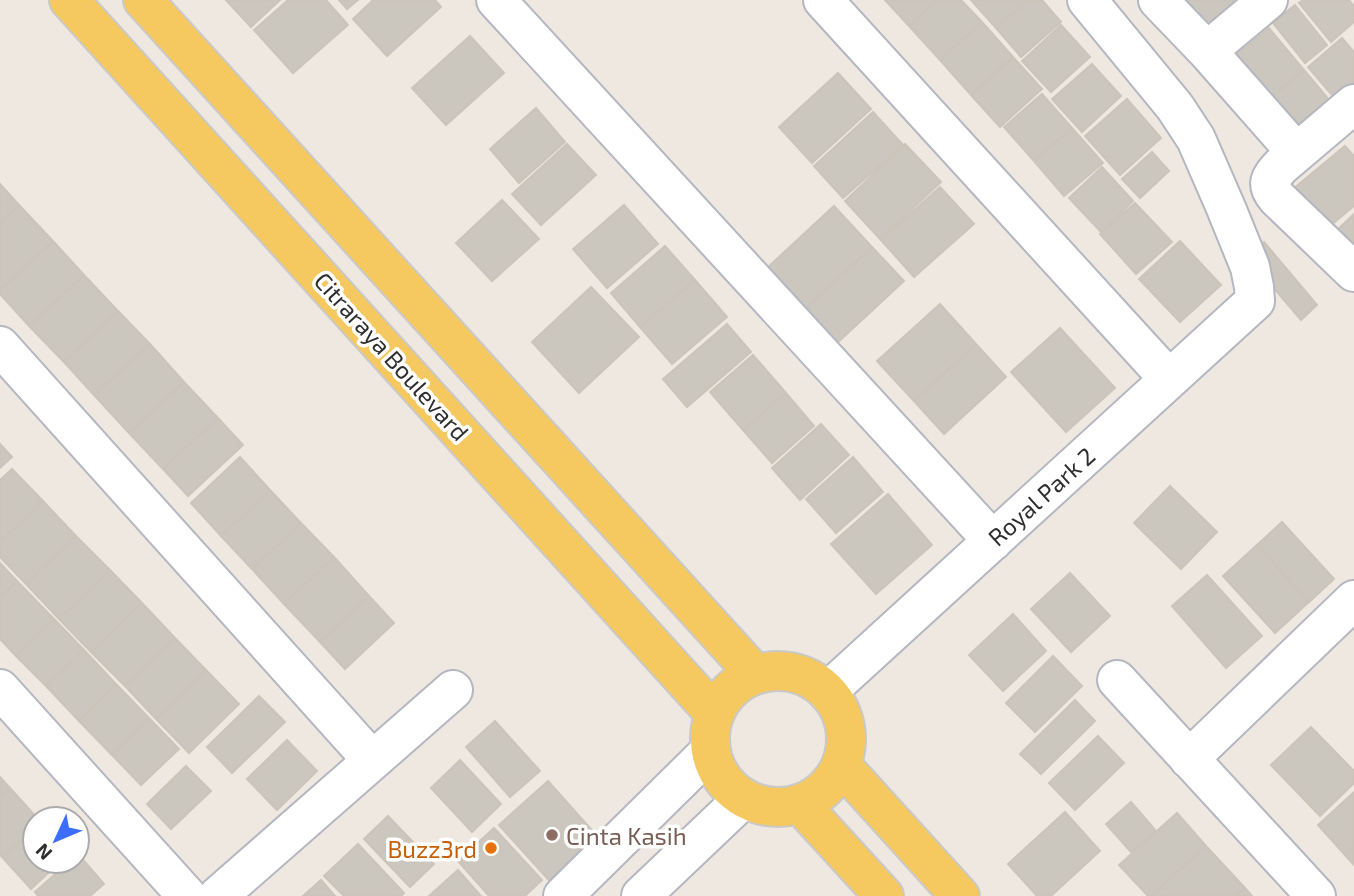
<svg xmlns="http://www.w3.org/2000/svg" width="1354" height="896" viewBox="0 0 1354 896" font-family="'Exo 2',sans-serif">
<rect width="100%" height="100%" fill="#efe8e0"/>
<!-- building -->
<path fill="#cbc6be" stroke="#cbc4b9" stroke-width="2" d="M226 0H280L251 27Z
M288 0H326L348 25 293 73 254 30Z
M339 0H358L347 9Z
M373 0H435L441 7 387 56 353 19Z
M885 0H937L909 26Z
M937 0H961L982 22 940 60 909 26Z
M971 0H1028L996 28Z
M1028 0H1042L1061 22 1021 57 996 28Z
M1182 0H1233L1243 12 1214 37Z
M1303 0H1349L1354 6V22L1331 42 1299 3Z
M1295 5 1327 45 1305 63 1273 23Z
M982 22 1013 57 971 95 940 60Z
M1061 25 1090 57 1051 92 1022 61Z
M1269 28 1304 70 1263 104 1228 62Z
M470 36 504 73 446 125 412 88Z
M1342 38 1354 52V100L1344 109 1308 67Z
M1013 57 1042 89 1000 127 971 95Z
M1092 64 1121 96 1082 132 1052 99Z
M1304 70 1336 108 1294 142 1263 104Z
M838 73 871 109 812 163 779 127Z
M1042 94 1072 128 1034 161 1004 127Z
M1127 99 1161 138 1120 175 1085 136Z
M536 108 565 142 519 183 490 149Z
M873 112 903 145 843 198 814 166Z
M1072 128 1103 163 1064 196 1034 161Z
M567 144 596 175 541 225 512 194Z
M905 144 941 182 880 239 845 201Z
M1345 146 1354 156V206L1325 230 1292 190Z
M1152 152 1169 171 1140 198 1122 179Z
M1102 167 1133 201 1101 232 1069 198Z
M0 184 19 205 0 223Z
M940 187 974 224 914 277 881 240Z
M502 200 539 239 492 281 456 243Z
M1135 203 1172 242 1136 274 1100 234Z
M19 205 53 241 0 290V223Z
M624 205 658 244 607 288 573 249Z
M834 206 872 247 805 309 767 268Z
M1354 214V251L1336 231Z
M53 241 84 275 29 326 0 294V290Z
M1180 241 1221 285 1180 322 1139 279Z
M1264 242 1317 305 1301 320 1247 257Z
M665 246 695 280 640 327 611 293Z
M872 247 904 281 837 343 805 309Z
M84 275 118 311 64 362 29 326Z
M695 280 727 317 672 364 640 327Z
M591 287 639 337 579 393 532 342Z
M940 304 976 344 914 401 877 361Z
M118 311 150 344 94 395 64 362Z
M727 324 751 352 687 407 663 379Z
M1060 328 1115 388 1066 432 1011 372Z
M150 344 184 382 129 433 94 395Z
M976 344 1006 377 944 434 914 401Z
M753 355 786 393 743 430 710 392Z
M184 382 218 418 163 469 129 433Z
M786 393 814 426 772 463 743 430Z
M218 418 243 445 188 496 163 469Z
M821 424 849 455 800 500 772 468Z
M0 444 12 457 0 468Z
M240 457 270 490 221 536 191 503Z
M853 457 883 492 836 533 806 499Z
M12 469 43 501 0 542V480Z
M1170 486 1217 532 1181 569 1134 523Z
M270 490 301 523 252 569 221 536Z
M888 494 932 545 876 594 831 544Z
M43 501 76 536 26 584 0 557V542Z
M1282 522 1334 579 1309 602 1257 545Z
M301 523 334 557 284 604 252 569Z
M76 536 110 570 59 619 26 584Z
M1257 545 1309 602 1275 633 1223 576Z
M334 557 369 596 320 642 284 604Z
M0 563 17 581 0 598Z
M110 570 142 603 91 652 59 619Z
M1070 573 1110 616 1071 652 1031 609Z
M1207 575 1262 636 1226 668 1172 606Z
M17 581 54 619 16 656 0 639V598Z
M369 596 394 623 345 669 320 642Z
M142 603 175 638 125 686 91 652Z
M1013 614 1046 651 1003 691 969 655Z
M54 619 84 650 46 686 16 656Z
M175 638 206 670 156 719 125 686Z
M84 650 116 684 79 721 46 686Z
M1053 656 1082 686 1035 732 1006 703Z
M206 670 239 704 189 753 156 719Z
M116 684 149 718 112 755 79 721Z
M259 696 285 722 232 773 207 747Z
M1075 700 1095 721 1041 774 1020 754Z
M149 718 179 749 141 785 112 755Z
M495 721 540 771 510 797 466 747Z
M1311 727 1354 771V783L1320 816 1271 765Z
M1098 736 1124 763 1075 810 1049 783Z
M287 740 317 771 277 810 247 779Z
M460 760 501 804 472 832 431 788Z
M186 766 211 791 171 829 147 804Z
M0 777 10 788 0 797Z
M548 781 605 845 556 888 499 825Z
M10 788 38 819H35V828L2 857 0 855V797Z
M1354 792V847L1345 855 1318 825Z
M1131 802 1156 831 1131 852 1106 824Z
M1065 812 1100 851 1051 896H1037L1008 864Z
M1177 813 1206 846 1151 896H1148L1119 865Z
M388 816 434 864 410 887 364 839Z
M35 828V861H61L31 889 2 857Z
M494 828 542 880 525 896H489L458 861Z
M358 844 404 893 401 896H344L324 876Z
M1206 846 1245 888 1236 896H1151Z
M1354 847V865L1345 855Z
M78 854 104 884 90 896H38L35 892 70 861H77Z
M458 870 481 896H429Z
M321 880 335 896H303Z
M1245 888 1252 896H1236Z"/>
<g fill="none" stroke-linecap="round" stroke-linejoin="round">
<!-- minor casing -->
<g stroke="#b4b7c1" stroke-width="42">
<path id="minor" d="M496 0 993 541
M823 0 1169 379
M1158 0 1207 51 1296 152
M1207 51 1268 0
M1354 104 1281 166C1270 178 1265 184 1277 198L1354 272
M0 346 372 760
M1117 680 1316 896
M0 689 187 896
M827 692 1255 301 1254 287 1250 267 1226 208 1196 139 1175 107 1087 0
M1189 759 1354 600
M218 896 453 690
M563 896 710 751
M641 896 744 798"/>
</g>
<!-- major casing -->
<g stroke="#c9c9c9" stroke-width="42">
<path id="major" d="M69 0 714 713
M143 0 755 674
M710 739a68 68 0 1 1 136 0a68 68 0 1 1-136 0Z
M841 765 960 896
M800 804 884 896"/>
</g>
<!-- minor -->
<use href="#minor" stroke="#fff" stroke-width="38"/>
<!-- major -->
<use href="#major" stroke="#f5c95f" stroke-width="38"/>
</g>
<!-- markers -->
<circle fill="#8d6e63" stroke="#fff" stroke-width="2.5" cx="552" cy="835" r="7"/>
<circle fill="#e8710a" stroke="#fff" stroke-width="2.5" cx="491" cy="848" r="7"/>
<g text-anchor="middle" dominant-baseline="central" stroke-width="7" stroke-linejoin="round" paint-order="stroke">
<!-- street labels -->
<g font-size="24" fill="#2e2e2e" stroke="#fff">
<text transform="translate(392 356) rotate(48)">Citraraya Boulevard</text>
<text transform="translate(1041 496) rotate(-42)">Royal Park 2</text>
</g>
<!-- education labels -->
<g font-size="24" fill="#785e54" stroke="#fff" text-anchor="start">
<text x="566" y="835">Cinta Kasih</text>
</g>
<!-- food labels -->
<g font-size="24" fill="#c56008" stroke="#fff" text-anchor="end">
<text x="477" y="848">Buzz3rd</text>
</g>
</g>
<!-- north arrow -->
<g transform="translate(56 840) rotate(226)"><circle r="33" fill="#ffffff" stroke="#ababab" stroke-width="2"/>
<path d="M0-5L12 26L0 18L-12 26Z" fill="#3d6dff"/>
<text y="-10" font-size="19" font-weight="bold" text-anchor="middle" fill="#2e2e2e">N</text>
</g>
</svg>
